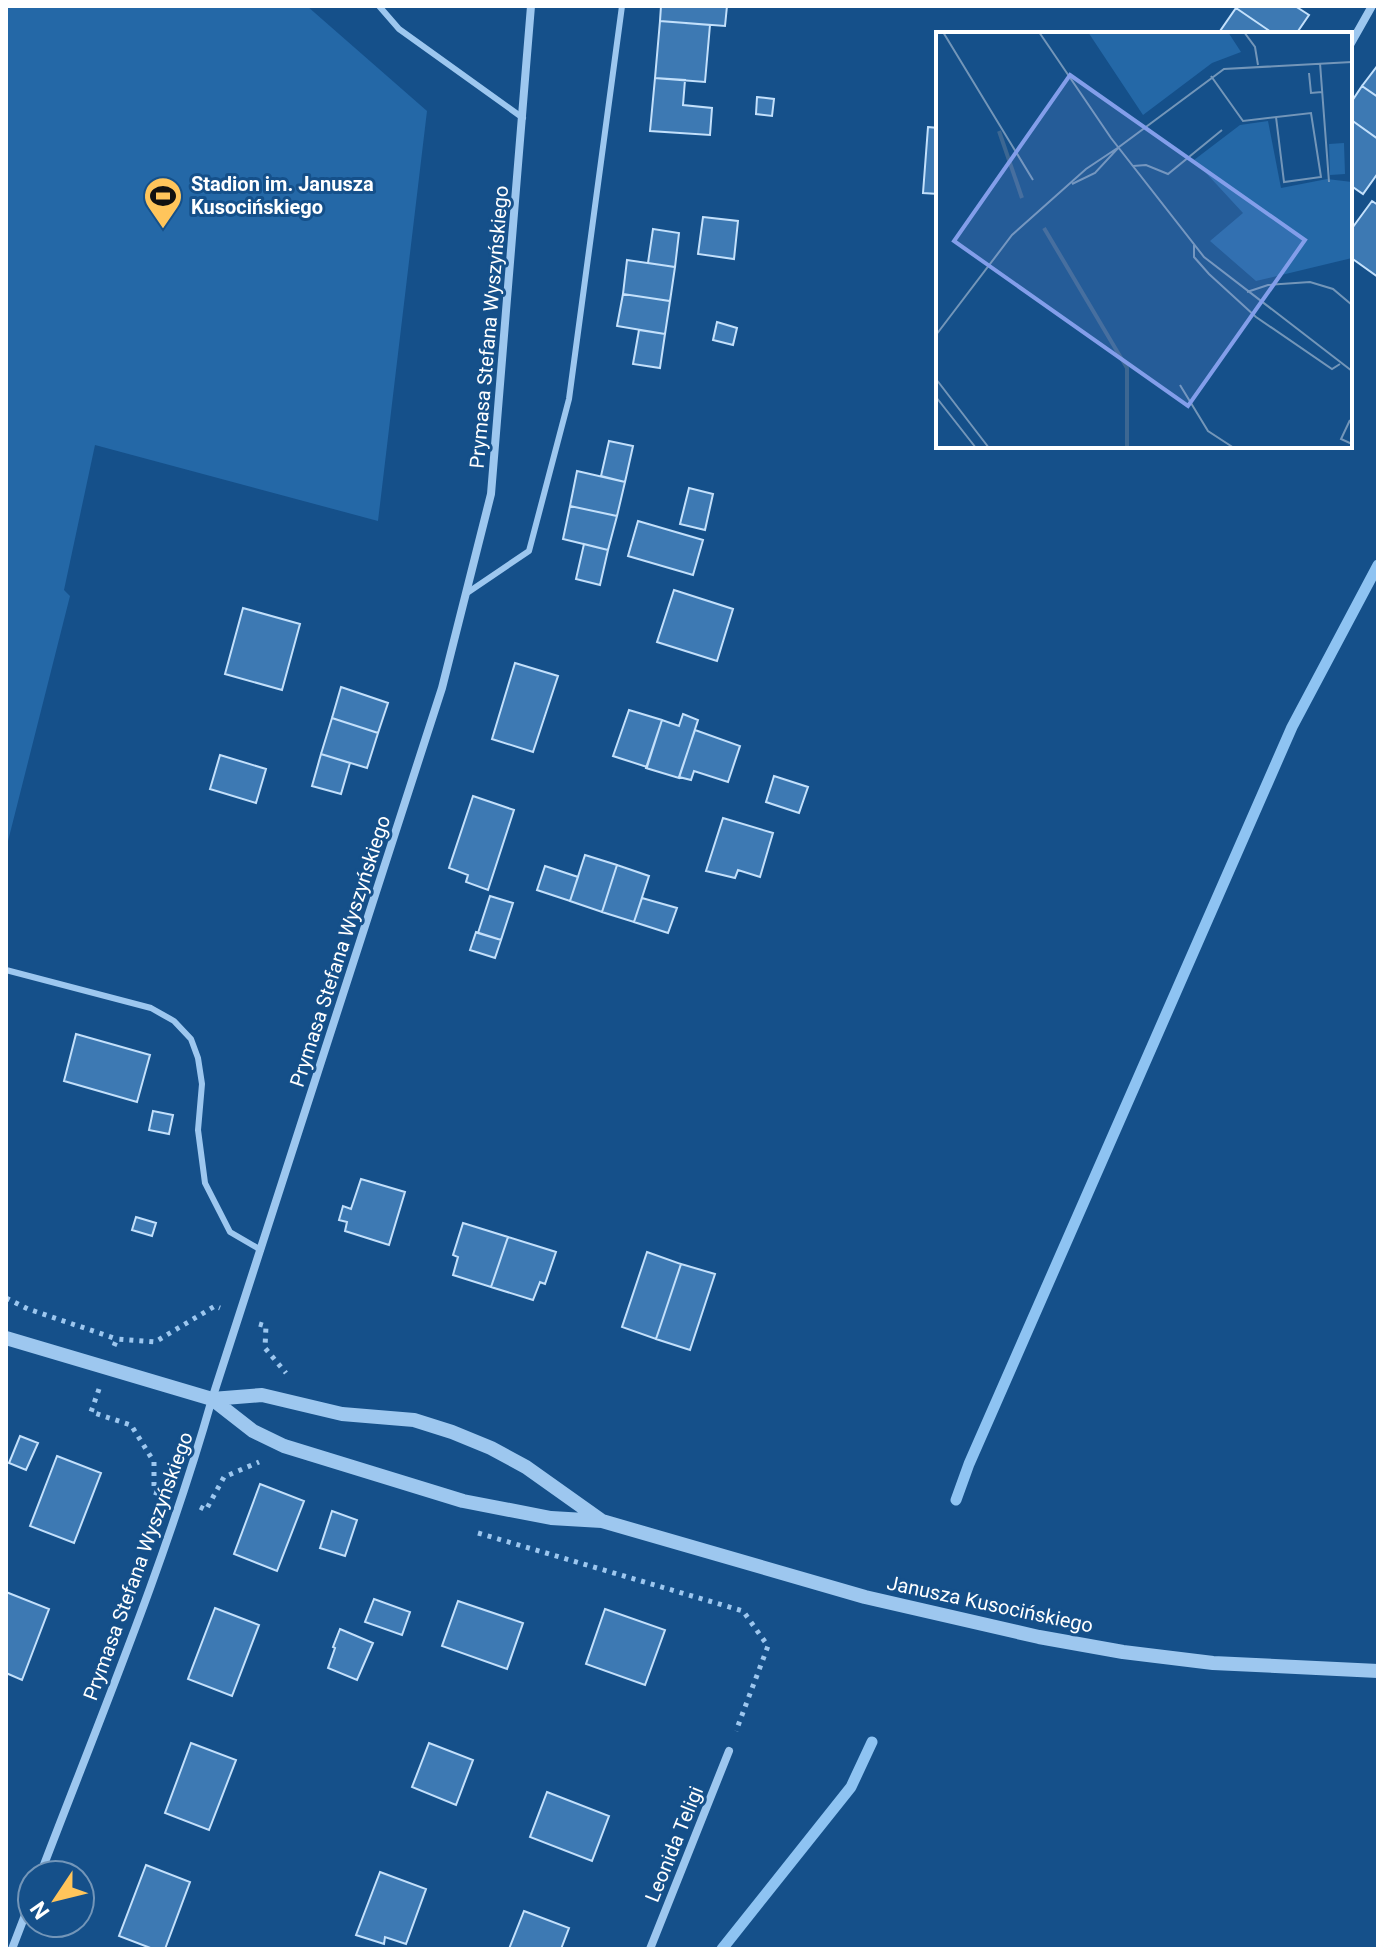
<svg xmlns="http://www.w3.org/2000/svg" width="1384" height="1955" viewBox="0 0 1384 1955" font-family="Roboto,sans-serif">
<rect width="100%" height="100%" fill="#15508a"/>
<!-- green -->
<path fill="#2468a7" d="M6 6H307L427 111 378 521 95 445 64 590 70 596 6 849Z"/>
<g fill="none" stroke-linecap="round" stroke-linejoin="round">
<!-- stream -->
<path stroke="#8ec3f2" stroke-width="11" d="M956 1500 969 1464 1292 727 1378 565
M722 1949 851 1787 872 1742"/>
</g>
<!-- building -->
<path fill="#3d79b3" stroke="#c3e0fb" stroke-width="2" d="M661 6H727L725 26 660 21Z
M1237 6H1295L1309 15 1296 34H1274L1236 8Z
M1236 8 1274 34H1218Z
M660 21 710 25 705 82 655 78Z
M1378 65V97L1362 86Z
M655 78 685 80 683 105 712 108 710 135 650 131Z
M1362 86 1378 97V139L1350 119V104Z
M757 97 774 99 772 116 756 114Z
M1350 119 1378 139V173L1363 194 1350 185Z
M928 127 938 128V194L923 193Z
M1372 201 1378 205V277L1350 257V231Z
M703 217 738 221 734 259 698 254Z
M653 229 679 233 675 267 648 263Z
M627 260 675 267 670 301 623 294Z
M623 294 670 301 665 334 617 326Z
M717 322 737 328 733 345 713 340Z
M639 330 665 334 660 368 633 364Z
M609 441 633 446 625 482 601 476Z
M577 471 625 482 617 516 570 506Z
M689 488 713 494 705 530 680 524Z
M570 506 617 516 608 550 563 539Z
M638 521 703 540 693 575 628 556Z
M584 544 608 550 600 585 576 579Z
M674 590 733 609 717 661 657 642Z
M243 608 300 624 282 690 225 674Z
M515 663 558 676 533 752 492 739Z
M341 687 388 703 378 733 332 718Z
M629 710 662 720 647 767 613 756Z
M683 714 698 720 679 778 646 768 662 720 679 726Z
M332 718 378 733 367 768 321 754Z
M695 730 740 746 728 782 694 771 691 780 679 777Z
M321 754 350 763 341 794 312 786Z
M220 755 266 769 256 803 210 789Z
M774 776 808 787 799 813 766 802Z
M473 796 514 810 488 890 466 882 468 875 449 868Z
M723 818 773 833 760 877 738 870 735 878 706 871Z
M585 855 617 865 602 912 570 901Z
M617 865 649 876 634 922 602 912Z
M545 866 578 877 570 901 537 890Z
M490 896 513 903 501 940 478 933Z
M642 898 677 908 668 933 634 922Z
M476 932 501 940 495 958 470 950Z
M76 1034 150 1055 137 1102 64 1081Z
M153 1111 173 1115 169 1134 149 1130Z
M361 1179 405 1192 389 1245 345 1231 347 1222 339 1220 343 1206 351 1209Z
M136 1217 156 1223 152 1236 132 1230Z
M463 1223 508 1237 491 1287 453 1275 458 1257 453 1255Z
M508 1237 556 1252 545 1284 540 1282 533 1300 491 1287Z
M647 1252 681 1264 656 1339 622 1327Z
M681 1264 715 1274 690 1350 656 1339Z
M20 1436 38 1443 26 1470 9 1463Z
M57 1456 101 1473 74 1543 30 1526Z
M260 1484 304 1501 277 1571 234 1554Z
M332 1511 357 1520 345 1556 320 1548Z
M6 1592 49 1609 22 1680 6 1673Z
M374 1599 410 1612 402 1635 365 1622Z
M458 1601 523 1623 507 1669 442 1646Z
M215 1608 259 1625 232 1696 188 1679Z
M605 1609 665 1630 645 1685 586 1664Z
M340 1629 373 1643 357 1680 328 1668 335 1648 333 1647Z
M191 1743 236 1760 209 1830 165 1813Z
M429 1743 473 1760 456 1805 412 1787Z
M547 1792 609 1816 592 1861 530 1837Z
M146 1865 190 1882 165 1949H153L119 1936Z
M380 1872 426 1889 406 1944 385 1937 384 1944 356 1935Z
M524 1911 569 1928 561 1949H509Z"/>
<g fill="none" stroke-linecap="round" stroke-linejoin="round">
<!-- path -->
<path stroke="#9dc7ef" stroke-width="5" stroke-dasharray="4 6" stroke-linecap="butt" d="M6 1298 28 1309 117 1339
M259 1324 266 1326 265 1348 286 1373
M114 1346 117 1339 155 1342 215 1306 220 1308
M99 1389 91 1412 131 1425 154 1462V1492L160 1494
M200 1507 206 1510 224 1477 259 1462
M478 1533 743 1611 768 1646 736 1731"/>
<!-- service -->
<path stroke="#9dc7ef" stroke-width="6" d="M379 6 399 29 523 118
M467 593 529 551 569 399 622 6
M6 970 151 1008 174 1021 191 1039 198 1058 202 1084 198 1130 205 1183 230 1232 261 1250"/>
<!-- minor -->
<path stroke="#9dc7ef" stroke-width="8" d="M1350 45 1372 6
M40 1875C100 1718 166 1561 212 1399L442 688 491 494 531 6
M12 1949 32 1897
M650 1949 729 1751"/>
<!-- tertiary -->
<path stroke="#9dc7ef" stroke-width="14" d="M6 1338 212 1399 253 1431 284 1446 463 1501 551 1518 602 1521 865 1597 1039 1637 1123 1652 1213 1663 1378 1671
M212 1399 262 1395 342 1414 414 1420 452 1432 491 1448 526 1467 602 1521"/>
</g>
<!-- icons -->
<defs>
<g id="stadium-pin" transform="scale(2)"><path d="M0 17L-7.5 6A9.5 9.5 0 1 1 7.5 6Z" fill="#ffc55b" stroke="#15508a"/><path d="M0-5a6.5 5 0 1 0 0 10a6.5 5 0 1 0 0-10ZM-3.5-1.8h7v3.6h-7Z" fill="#111"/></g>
</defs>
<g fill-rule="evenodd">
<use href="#stadium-pin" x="163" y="196"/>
</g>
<g text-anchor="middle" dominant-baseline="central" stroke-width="6" stroke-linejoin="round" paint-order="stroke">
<!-- poi labels -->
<g font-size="20" font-weight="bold" fill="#fff" stroke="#15508a" text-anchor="start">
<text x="191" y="184">Stadion im. Janusza<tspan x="191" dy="23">Kusocińskiego</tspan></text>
</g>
<!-- street labels -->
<g font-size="20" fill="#fff" stroke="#15508a">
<text transform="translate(489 327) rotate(-85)">Prymasa Stefana Wyszyńskiego</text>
<text transform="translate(340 951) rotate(-72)">Prymasa Stefana Wyszyńskiego</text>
<text transform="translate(138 1566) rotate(-70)">Prymasa Stefana Wyszyńskiego</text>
<text transform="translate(990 1604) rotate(12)">Janusza Kusocińskiego</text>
<text transform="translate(674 1844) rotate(-68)">Leonida Teligi</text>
</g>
</g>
<!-- overview -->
<g transform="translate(936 32)">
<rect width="416" height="416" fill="#15508a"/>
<path d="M152 0H292L305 20 276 31 207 83ZM332 89 345 156 391 147 416 150V226L320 249 274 209 307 181 258 128 304 93ZM408 111 409 142 394 143 393 112Z" fill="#2468a7"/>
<path fill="none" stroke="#3c6792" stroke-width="4" d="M63 99 86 166M108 196 191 336V416"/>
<path fill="none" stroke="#7396b9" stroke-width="2" d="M7 0 97 148M103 0 175 106 268 225 416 339M308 0 319 15 322 33M384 31 393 150M373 41 375 61 386 60M275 44 307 89 375 81 385 145 348 150 340 85M197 134 210 133 232 142 286 98M136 152 159 141 183 115 288 37 416 30M258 213V225L273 242 320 285 396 337 404 332M311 260 332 253 374 250 397 257 416 273M0 303 76 203 150 137 183 115M0 347 53 416M244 353 272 399 298 416M0 365 40 416M414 388 405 407 416 412"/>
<path fill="#839eea" fill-opacity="0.15" stroke="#839eea" stroke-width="4" d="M134 43 369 208 252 374 18 209Z"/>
<rect width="416" height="416" fill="none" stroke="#fff" stroke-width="4"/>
</g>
<!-- border -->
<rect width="1384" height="1955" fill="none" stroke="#ffffff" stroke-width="16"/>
<!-- north arrow -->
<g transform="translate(56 1899) rotate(235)"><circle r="38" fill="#15508a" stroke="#7396b9" stroke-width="2"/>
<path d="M0-6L14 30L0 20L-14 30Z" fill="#ffc55b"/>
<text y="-12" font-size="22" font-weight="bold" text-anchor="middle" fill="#ffffff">N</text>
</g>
</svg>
